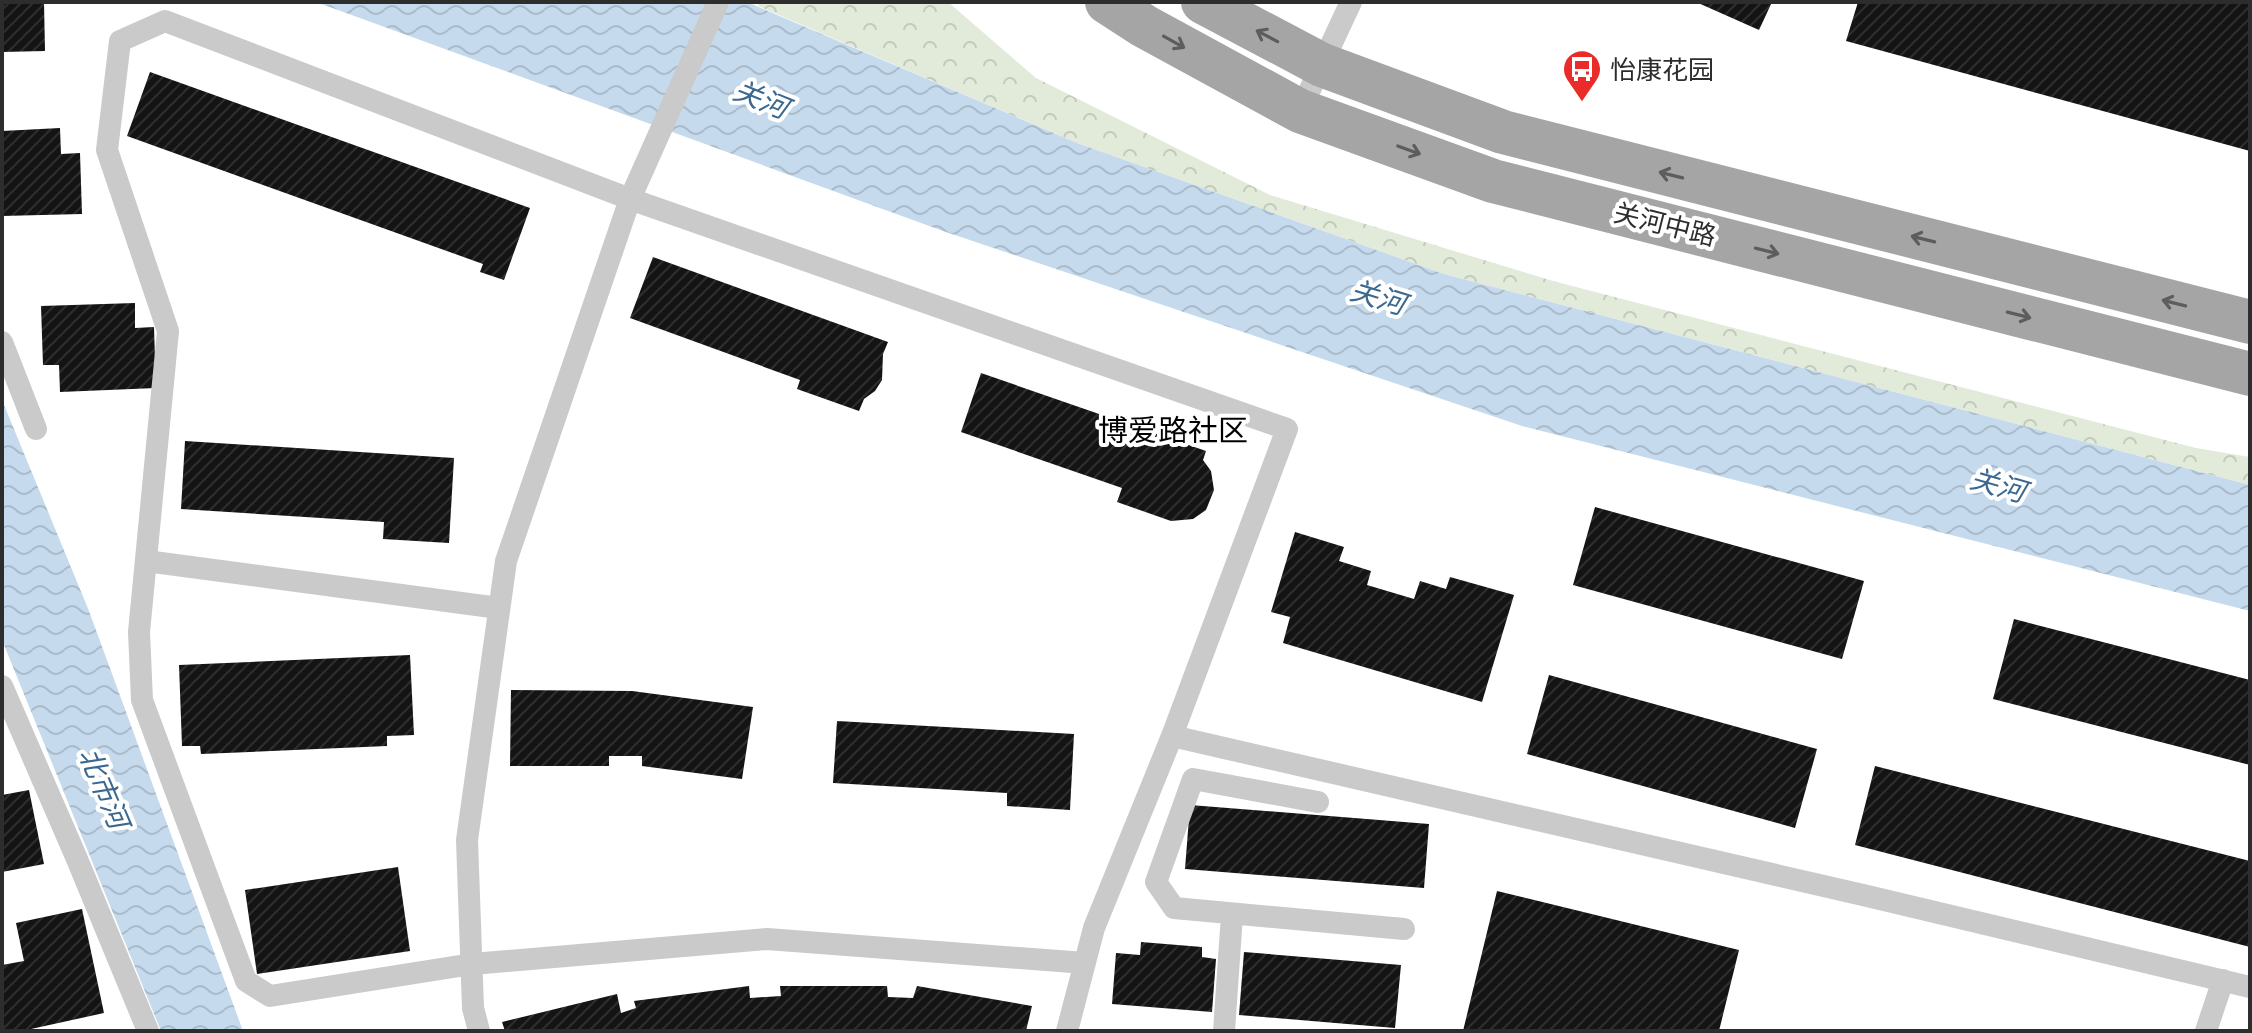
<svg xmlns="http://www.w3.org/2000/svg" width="2252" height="1033" viewBox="0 0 2252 1033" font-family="'Archivo Narrow','Noto Sans SC',sans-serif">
<defs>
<pattern id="park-crowns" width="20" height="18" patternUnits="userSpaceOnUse" patternTransform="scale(2)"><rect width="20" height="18" fill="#e2ebda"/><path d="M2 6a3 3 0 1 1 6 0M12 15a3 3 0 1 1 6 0" fill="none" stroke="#c2cabb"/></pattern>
<pattern id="water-waves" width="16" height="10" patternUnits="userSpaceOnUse" patternTransform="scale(2)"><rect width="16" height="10" fill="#c5daec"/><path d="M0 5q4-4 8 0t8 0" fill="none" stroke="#aabbcb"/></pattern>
<pattern id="building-hatch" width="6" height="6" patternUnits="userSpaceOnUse" patternTransform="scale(2)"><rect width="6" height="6" fill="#141414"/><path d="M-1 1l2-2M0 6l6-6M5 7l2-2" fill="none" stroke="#2e2e2e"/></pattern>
</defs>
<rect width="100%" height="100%" fill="#fff"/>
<!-- park -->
<path fill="url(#park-crowns)" d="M760 2H948L1036 78 1270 195 1553 281 2196 448 2250 457V485L1444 274 1077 143 758 6Z"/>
<!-- water -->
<path fill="url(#water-waves)" d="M316 2H747L1077 143 1444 274 2250 485V611L1522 426 943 231Z
M2 400 89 611 243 1031H161L2 640Z"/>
<!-- building -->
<path fill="url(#building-hatch)" d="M2 2H44L45 51 2 52Z
M1696 2H1772L1759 30Z
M1858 2H2250V151L1846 41Z
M150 72 530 208 504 280 480 272 483 264 127 136Z
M60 128 61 154 80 153 82 214 2 216V131Z
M653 257 888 342 883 354 882 380 875 391 864 399 859 411 797 389 800 380 630 318Z
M135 303V328L154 327 156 388 60 392 59 365H43L41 306Z
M981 373 1206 451 1203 460 1211 471 1214 490 1206 510 1193 519 1171 521 1117 502 1122 488 961 432Z
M185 441 454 458 449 543 383 539 384 522 181 509Z
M1595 507 1864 581 1842 659 1573 585Z
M1295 532 1344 547 1339 561 1371 571 1367 585 1414 599 1420 581 1446 589 1450 577 1514 595 1482 702 1283 643 1290 617 1271 612Z
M2014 619 2250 680V765L1993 699Z
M410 655 414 735 387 736V746L201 754 200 746H182L179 665Z
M1549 675 1817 749 1795 828 1527 754Z
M511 690 632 691 753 707 742 779 642 766V756H609V766H510Z
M837 721 1074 734 1070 810 1007 806V793L833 783Z
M1875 766 2250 861V947L1855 845Z
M29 790 44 864 2 872V795Z
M1190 805 1429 824 1424 888 1185 869Z
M398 867 410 951 257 974 245 890Z
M1497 891 1739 950 1719 1031H1463Z
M82 909 104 1013 22 1031H2V965L24 961 16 923Z
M1141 942 1202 947V957L1216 959 1212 1012 1112 1004 1116 953 1140 955Z
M1244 952 1401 965 1395 1028 1239 1015Z
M749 986 750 998 781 996 780 986H887L888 997 913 998 917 986 1032 1006 1026 1031H505L502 1022 617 994 621 1013 636 1008 634 1001Z"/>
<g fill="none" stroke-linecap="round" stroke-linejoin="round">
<!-- service -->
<path stroke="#cacaca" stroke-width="22" d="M1300 111 1351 2
M2 342 36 429
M146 561 499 608
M2 686 77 859 148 1031
M1172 736 1863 895 2250 987
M1318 802 1193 779 1156 882 1174 908 1404 929
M479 1031 473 1008 467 840 506 561 630 199 718 2
M1067 1031 1094 928 1172 736 1287 429 630 199 165 21 120 41 107 150 168 331 139 632 142 700 246 981 270 996 472 964 767 939 1085 963
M1224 1031 1232 915
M2206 1031 2223 980"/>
<!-- primary -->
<path stroke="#a5a5a5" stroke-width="44" d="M1107 2 1144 26 1300 111 1493 181 2250 374
M1203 2 1322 65 1503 132 2250 322"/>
</g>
<!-- one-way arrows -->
<defs><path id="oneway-shaft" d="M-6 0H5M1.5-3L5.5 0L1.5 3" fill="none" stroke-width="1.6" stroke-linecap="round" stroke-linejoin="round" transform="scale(2)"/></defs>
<g stroke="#5d5d5d">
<use href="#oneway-shaft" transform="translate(1267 36) rotate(-152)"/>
<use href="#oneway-shaft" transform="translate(1174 42) rotate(29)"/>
<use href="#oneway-shaft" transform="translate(1409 150) rotate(20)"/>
<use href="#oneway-shaft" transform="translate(1671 175) rotate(-166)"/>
<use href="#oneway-shaft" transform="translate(1923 239) rotate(-166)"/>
<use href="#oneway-shaft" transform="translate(1767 251) rotate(14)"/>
<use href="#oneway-shaft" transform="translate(2174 303) rotate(-166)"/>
<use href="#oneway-shaft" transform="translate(2019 315) rotate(14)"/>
</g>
<!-- icons -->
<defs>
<g id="bus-pin" transform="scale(2)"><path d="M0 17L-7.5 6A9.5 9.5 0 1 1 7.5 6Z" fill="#e92b2a" stroke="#fff"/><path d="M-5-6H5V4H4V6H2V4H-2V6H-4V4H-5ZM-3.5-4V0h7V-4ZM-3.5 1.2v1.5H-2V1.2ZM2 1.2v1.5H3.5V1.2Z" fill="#fff"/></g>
</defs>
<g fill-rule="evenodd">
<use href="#bus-pin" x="1582" y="69"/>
</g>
<g text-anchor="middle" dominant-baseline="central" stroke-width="8" stroke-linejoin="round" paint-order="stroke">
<!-- poi labels -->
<g font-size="26" fill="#2d2d2d" stroke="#fff" text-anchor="start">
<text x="1610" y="69">怡康花园</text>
</g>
<!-- street labels -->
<g font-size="26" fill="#2d2d2d" stroke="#fff">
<text transform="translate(1665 224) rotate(14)">关河中路</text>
</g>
<!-- water labels -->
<g font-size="28" font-style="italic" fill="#3a6890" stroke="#fff">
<text transform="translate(761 99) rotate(22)">关河</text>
<text transform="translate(1378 297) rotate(17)">关河</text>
<text transform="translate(1998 485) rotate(16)">关河</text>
<text transform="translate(104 788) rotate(67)">北市河</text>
</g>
<!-- quarter labels -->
<g font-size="30" fill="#000" stroke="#fff">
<text x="1173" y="430">博爱路社区</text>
</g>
</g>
<!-- border -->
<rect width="2252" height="1033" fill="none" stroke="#2d2d2d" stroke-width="8"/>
</svg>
